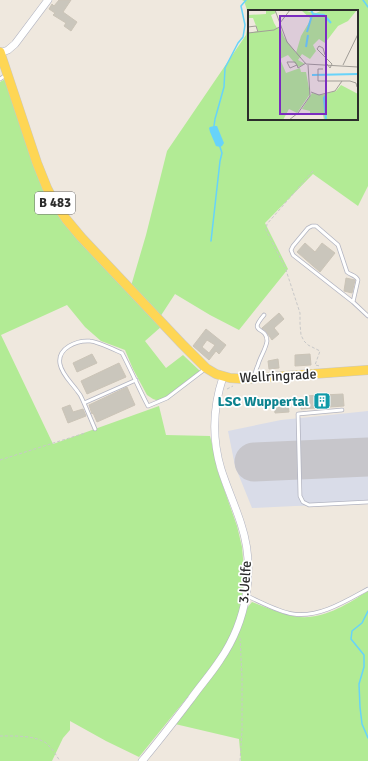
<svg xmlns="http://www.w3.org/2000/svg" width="368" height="761" viewBox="0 0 368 761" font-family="Signika,sans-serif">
<rect width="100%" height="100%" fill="#efe8de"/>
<!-- airport -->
<path fill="#d9dce8" d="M368 411V504L295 506 252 508 235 466 228 431 281 420Z"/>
<!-- green -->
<path fill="#b2eb95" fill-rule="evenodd" d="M242 0H368V186L358 206 313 174 265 223 288 269 239 330 210 315 175 294 160 317 131 286 146 235 167 151 246 35 249 16 244 1ZM249 11H357V119H249Z
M5 79 53 203 162 326 145 341 166 368 183 355 200 371 167 397 159 401 153 399 147 395 133 369 125 350 101 341 85 327 67 305 1 335 53 444 159 406 166 435 210 436 213 448 217 469 237 526 242 547 244 570 242 604 235 625 226 646 203 678 139 757 106 741 70 721V730L63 738 52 761H0V82Z
M368 591V761H241L239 739 175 724 241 626 247 608 252 602C265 607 279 613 293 616 320 622 346 605 368 591Z"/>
<!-- water -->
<path fill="#67d3fa" d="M214 126H217L224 143 222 146 220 147 216 146 210 132 209 128 210 127Z"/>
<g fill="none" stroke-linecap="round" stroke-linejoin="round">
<!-- stream -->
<path stroke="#67d3fa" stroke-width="1.5" d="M363 0 368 7
M214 126 215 119 224 87 225 68 238 43 243 37 245 25 241 6 246 0
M211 241 220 161 222 153 220 147
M368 611 362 623 352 631 351 639 364 655V667L359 684 360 707 362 724 368 738"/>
<!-- runway -->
<path stroke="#c7c6cb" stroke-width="39" d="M254 462 368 457"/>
</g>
<!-- building -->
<path fill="#cac6bc" stroke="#cbc4b7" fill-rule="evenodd" d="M59 0H71L63 12 77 22 71 31 64 26 66 23 53 15 55 13 49 9 52 4 54 6Z
M305 243 315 252 322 243 335 253 320 272 297 252Z
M346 278 355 280 352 293 344 291Z
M279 313 284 319 274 328 279 334 272 340 266 331 262 328Z
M206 329 226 345 219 354 216 351 209 360 193 346ZM207 340 215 345 209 353 202 347Z
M92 354 97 363 77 372 73 363Z
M310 354 311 365 295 366V355Z
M278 359 279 368 269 369 268 361Z
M119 363 126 377 87 394 81 381Z
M127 387 135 405 97 422 93 413 92 414 89 405Z
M343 394 344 406 301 409 300 402H304V396Z
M288 403 289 412 275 413 274 404Z
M70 405 73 412 83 409 86 416 68 423 62 408Z"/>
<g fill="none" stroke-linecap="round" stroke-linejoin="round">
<!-- service casing -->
<g stroke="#b2b4c1" stroke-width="4.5">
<path id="service" d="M0 79 6 75
M353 302 358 280C356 275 350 275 347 272L338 245 316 226H312L308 228 293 246 291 250 293 255 353 302 368 316
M254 377C255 373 256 369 258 365 260 357 266 349 267 341 267 325 247 335 264 315
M136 380 84 403C82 399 81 395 78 392 72 383 62 375 60 364 57 348 77 340 90 341 96 341 115 350 122 353 131 370 139 389 148 406L167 398 205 369
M84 403 95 429
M342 410 298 414 300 496 303 502 309 505 368 502
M247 596C261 602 278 612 293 614 319 618 346 601 368 589"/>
</g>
<!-- tertiary casing -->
<g stroke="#b2b4c1" stroke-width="8">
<path id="tertiary" d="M0 53 8 50 15 44 48 0
M142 761C159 741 175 720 191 699 200 686 211 674 220 660 247 621 256 569 241 524 235 505 227 488 221 469 212 439 213 407 223 377"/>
</g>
<!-- primary casing -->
<g stroke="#c8c8c8" stroke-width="10">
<path id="primary" d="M0 52 37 163 47 188 55 203 66 219 81 237 182 344 206 368 216 374 230 378 245 379 368 370"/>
</g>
<!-- path -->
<path stroke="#c8c8c8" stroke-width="1" stroke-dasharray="3 2" stroke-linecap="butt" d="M313 171 267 224 266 230 285 267 300 313V324L301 335 304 341 308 345 320 351 315 365 320 366
M227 389 233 386
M0 460 85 433
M240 638 242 677V731L240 761
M0 736C14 736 34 735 46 743 52 748 56 755 60 761"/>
<!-- service -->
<use href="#service" stroke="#fff" stroke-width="3"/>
<!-- tertiary -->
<use href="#tertiary" stroke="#fff" stroke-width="7"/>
<!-- primary -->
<use href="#primary" stroke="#fed654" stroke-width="9"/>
</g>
<!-- icons -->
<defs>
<g id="building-square" transform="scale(0.9)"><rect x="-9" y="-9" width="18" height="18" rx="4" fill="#0f9aa8" stroke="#fff"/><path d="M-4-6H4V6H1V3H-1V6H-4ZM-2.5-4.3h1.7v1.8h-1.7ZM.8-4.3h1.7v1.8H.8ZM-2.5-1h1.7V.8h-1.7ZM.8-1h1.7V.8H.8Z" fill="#fff"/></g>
</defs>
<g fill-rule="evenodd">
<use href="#building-square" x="322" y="401"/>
</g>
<g text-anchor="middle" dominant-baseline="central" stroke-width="3.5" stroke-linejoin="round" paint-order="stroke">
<!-- shield labels -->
<rect fill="#fff" stroke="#6b6b6b" stroke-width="1" x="35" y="192" width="40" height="22" rx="3"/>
<g font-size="13" font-weight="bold" fill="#2c2c2c">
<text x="55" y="203">B 483</text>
</g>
<!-- street labels -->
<g font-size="14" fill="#2c2c2c" stroke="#fff">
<text transform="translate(278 376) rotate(-3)">Wellringrade</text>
<text transform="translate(245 582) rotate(-86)">3.Uelfe</text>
</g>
<!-- culture labels -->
<g font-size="14" font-weight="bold" fill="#0d838f" stroke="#fff" text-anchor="end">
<text x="309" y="401">LSC Wuppertal</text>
</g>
</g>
<!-- overview -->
<g transform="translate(248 10)">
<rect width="110" height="110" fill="#efe8de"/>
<path d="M18 0H27L28 3 23 5 26 13 29 18 32 17 36 27 48 43 53 26 63 9 53 0 68 3 75 0H109L100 11 90 16 77 33 71 29 65 35 68 41 62 49 54 44 50 50 57 54 50 57 40 45 32 49 38 63 52 58 53 62H58L62 84 49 103 41 99 35 110H0V23L10 21 5 8H0V5L18 4ZM93 75 110 84V110H76L75 105H62V101L54 99 64 83 73 85 88 81Z" fill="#b2eb95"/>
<path fill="none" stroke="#67d3fa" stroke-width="2" d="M63 0 65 4 76 5 83 13M59 22 64 5M58 37 60 25M64 65 110 64M78 85 76 88 78 110"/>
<path fill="none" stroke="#a19d97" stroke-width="1" d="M27 0 39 32 58 54 110 57M32 13 42 0M0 17 8 16 10 22M0 23 26 20 33 16M77 45 75 38 71 36 69 39 84 54 82 58 79 54M49 55 42 58 39 52H47L49 55 50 58 58 53M95 55 110 24M75 59H70V71H102L108 73 109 77M63 82 71 85 87 81 94 71M41 110 50 103 62 86 60 55"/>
<path fill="#7b2cbf" fill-opacity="0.15" stroke="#7b2cbf" stroke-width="2" d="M32 6H78V104H32Z"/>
<rect width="110" height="110" fill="none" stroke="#2c2c2c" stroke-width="2"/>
</g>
</svg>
